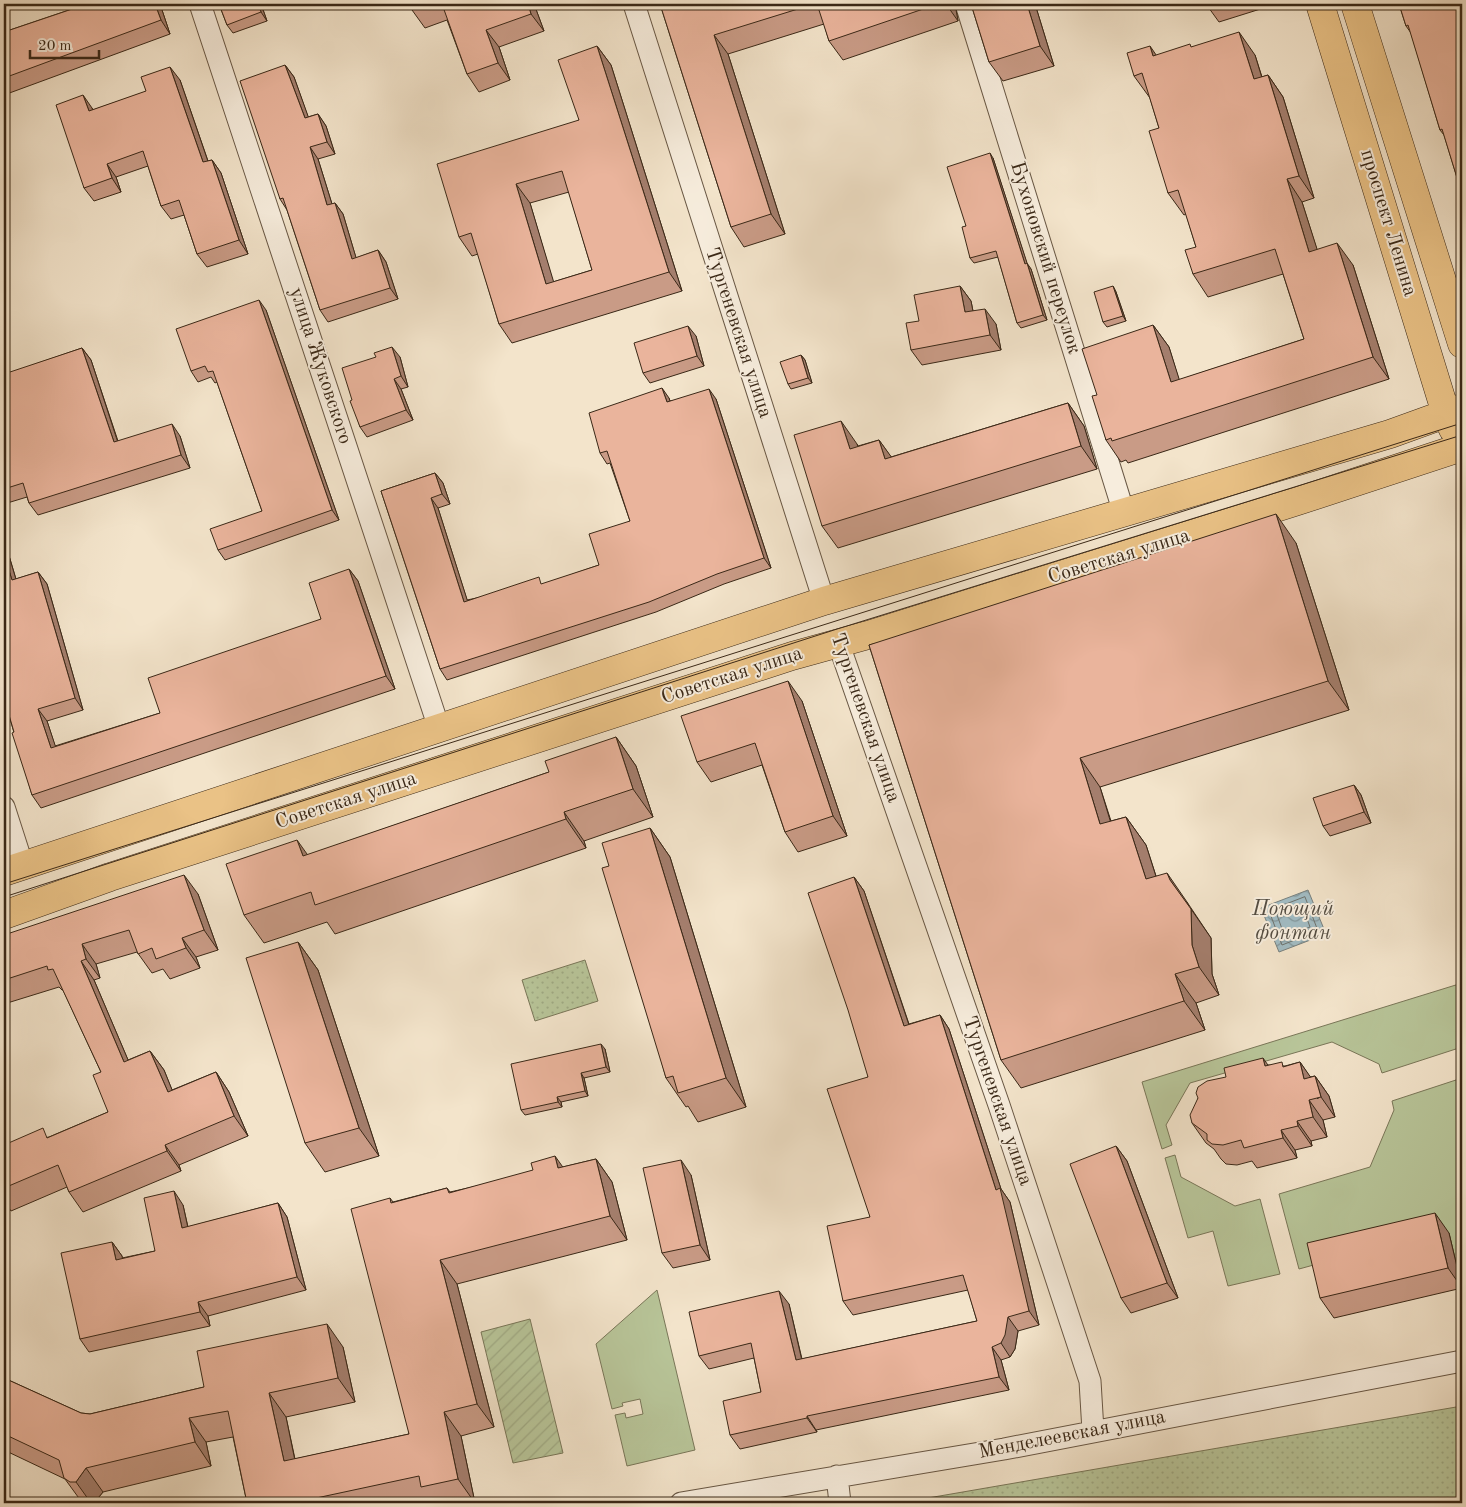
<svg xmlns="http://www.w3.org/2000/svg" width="1466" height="1507" viewBox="0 0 1466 1507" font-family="'Old Standard TT',serif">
<defs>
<pattern id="park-dots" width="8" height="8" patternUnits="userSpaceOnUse" patternTransform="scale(1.25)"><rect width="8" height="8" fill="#b8c599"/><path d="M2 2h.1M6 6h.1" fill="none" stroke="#9fa983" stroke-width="1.8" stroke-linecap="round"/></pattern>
<pattern id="garden-furrows" width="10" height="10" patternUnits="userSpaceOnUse" patternTransform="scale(1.25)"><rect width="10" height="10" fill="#b8c599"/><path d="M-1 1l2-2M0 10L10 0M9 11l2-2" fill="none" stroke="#9fa983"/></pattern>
<pattern id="water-waves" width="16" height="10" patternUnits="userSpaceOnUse" patternTransform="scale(1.25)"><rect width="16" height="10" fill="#a1bbc2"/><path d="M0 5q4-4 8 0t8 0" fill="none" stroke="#84989d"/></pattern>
</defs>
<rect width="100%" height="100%" fill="#f3e4cb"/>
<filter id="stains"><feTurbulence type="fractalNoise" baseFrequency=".004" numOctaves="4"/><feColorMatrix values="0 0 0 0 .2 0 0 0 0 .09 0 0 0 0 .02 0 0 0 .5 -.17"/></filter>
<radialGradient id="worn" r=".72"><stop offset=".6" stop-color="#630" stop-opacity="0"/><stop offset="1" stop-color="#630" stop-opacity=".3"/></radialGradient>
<!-- grass -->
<path fill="#b8c599" stroke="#797658" d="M1459 984 1462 996V1047L1382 1073 1379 1064 1332 1042 1190 1083 1166 1125 1172 1145 1162 1149 1142 1082Z
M1462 1078V1288L1321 1263 1299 1269 1279 1194 1370 1167 1394 1110 1392 1101Z
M1175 1155 1181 1177 1235 1206 1260 1199 1280 1274 1228 1286 1213 1231 1188 1238 1165 1158Z
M657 1290 695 1450 627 1466 615 1415 625 1413 626 1418 643 1414 640 1399 622 1403 623 1406 612 1409 596 1344Z"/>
<!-- park -->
<path fill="url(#park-dots)" stroke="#797658" d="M585 960 598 1001 535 1021 522 980Z
M1462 1406V1503H899Z"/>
<!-- garden -->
<path fill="url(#garden-furrows)" stroke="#797658" d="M530 1319 563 1453 513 1463 481 1332Z"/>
<!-- water -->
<path fill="url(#water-waves)" stroke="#78807e" d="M1308 890 1326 934 1279 952 1261 908Z"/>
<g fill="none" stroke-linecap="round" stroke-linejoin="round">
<!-- shore -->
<path stroke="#6e726c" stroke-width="1" d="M1305 897 1318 931 1282 945 1269 911Z
M1302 905 1310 927 1285 937 1277 915Z"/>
<!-- street casing -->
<g stroke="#685744" stroke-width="23">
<path id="street" d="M200 4 439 728
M634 4 824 601
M966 4 1124 513
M838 642 999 1105 1090 1381 1093 1431
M4 807 23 866
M837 1476 840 1503
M681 1503 1004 1449 1462 1361"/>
</g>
<!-- primary casing -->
<g stroke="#3a2817" stroke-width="29">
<path id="primary" d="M1320 4 1446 414 1453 429
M1355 4 1462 344
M4 872 824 601 1390 434 1462 408
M4 915 110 877 792 656 868 635 1298 501 1462 447"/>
</g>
<!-- street -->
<use href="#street" stroke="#f7eddd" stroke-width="21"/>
<!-- primary -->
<use href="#primary" stroke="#eac286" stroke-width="28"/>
<!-- tram -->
<path stroke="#3a2817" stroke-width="1" d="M4 884 1462 423
M4 897 834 630 1462 435"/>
</g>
<!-- wall -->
<path fill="#c99b86" stroke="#3a2817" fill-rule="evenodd" d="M87 4H160L170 34 4 95V32Z
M219 4H261L267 21 233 33 227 25Z
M410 4H534L544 31 499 47 510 80 479 92 467 74 447 20 425 28 412 10Z
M660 4H955L958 21 843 60 829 41 824 24 728 54 785 234 744 247 731 227Z
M971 4H1035L1054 66 1003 81 989 62Z
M1206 4H1269L1270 6 1219 22Z
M1399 4H1462V194L1444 135 1440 130 1411 33 1406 26Z
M597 46 611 65 682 291 512 343 499 324 478 254 472 256 459 237 579 120ZM569 192 592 270 553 282 530 203Z
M1192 47 1255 55 1262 77 1268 75 1283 97 1314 198 1302 202 1317 250 1353 265 1389 379 1128 463 1126 460 1121 462 1106 440 1097 395 1153 325 1169 347 1179 380 1304 339 1283 274 1208 297 1193 274 1196 247 1186 214 1184 215 1168 193 1159 128 1150 98 1134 76Z
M285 65 294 77 308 117 318 114 326 126 335 154 318 159 332 204 335 203 343 214 356 258 378 250 386 262 398 299 328 322 320 310 287 210 280 199Z
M180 80 208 161 212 160 221 173 248 254 207 267 197 254 184 215 171 219 161 206 148 166 116 177 121 192 94 201 84 188 92 108 93 110Z
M993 158 1027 264 1031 269 1047 320 1021 328 1017 323 998 257 974 263 970 258 966 226Z
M960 286 971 301 973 311 996 324 1001 350 922 365 911 350 919 321Z
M1113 286 1116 292 1126 321 1107 327 1103 322Z
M266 310 339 520 225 560 218 550 262 511 217 382 215 383 211 377 198 382 191 371Z
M696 336 704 366 650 383 643 373Z
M82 348 91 360 118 441 180 436 190 468 38 515 29 503 27 497 4 504V375Z
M801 355 805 360 812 383 791 389 788 384Z
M400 357 408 387 401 389 413 420 367 437 360 427 352 400Z
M669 398 670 401 716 399 771 568 724 584 656 612 447 680 440 669 381 491 435 473 443 483 450 504 438 508 467 600 544 584 599 565 630 521 610 463 607 464 600 453Z
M1068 403 1084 426 1097 469 838 548 822 526 857 444 858 446 879 440 891 457Z
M4 539 16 579 38 572 47 584 83 710 47 721 55 746 160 713 321 619 349 569 358 581 395 689 41 808 32 795 4 698Z
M1296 543 1349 710 1100 787 1111 821 1126 817 1146 845 1156 876 1187 902 1211 938 1212 974 1219 995 1196 1003 1205 1030 1021 1088 1001 1060 869 645Z
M802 701 847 836 798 852 785 832 762 765 711 782 697 762Z
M616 737 636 766 653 817 584 841 586 848 335 934 327 922 264 943 244 915 308 855 549 772Z
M1354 785 1361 795 1371 823 1330 836 1323 826Z
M650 828 670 857 746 1107 698 1122 688 1106 686 1107 666 1078 609 866Z
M854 877 864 891 909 1024 940 1015 949 1029 1001 1189 1010 1202 1039 1325 1018 1331 1015 1349 1010 1357 1001 1360 1009 1390 816 1430 817 1432 740 1449 730 1435 761 1392 754 1358 709 1369 699 1356 789 1304 802 1359 977 1321 968 1290 853 1315 843 1301 870 1217 868 1077Z
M198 894 218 950 196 957 200 968 170 979 163 969 152 973 137 952 96 964 100 978 94 980 128 1060 150 1051 164 1070 172 1090 216 1072 229 1092 248 1136 179 1165 181 1171 83 1212 69 1192 67 1187 11 1211 4 1201V1145L49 1137 108 1112 101 1072 63 990H62L59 987 4 1004V935Z
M298 942 318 970 379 1156 325 1172 305 1143Z
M605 1049 610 1072 584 1078 588 1096 561 1102 562 1107 525 1115 521 1110Z
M1300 1062 1310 1077 1315 1076 1329 1096 1335 1117 1323 1120 1327 1137 1311 1141 1312 1146 1295 1150 1297 1158 1257 1168 1252 1161 1237 1165 1226 1164 1221 1159 1214 1149 1206 1143 1192 1123 1198 1098 1268 1065 1285 1066Z
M1116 1146 1127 1161 1178 1298 1131 1313 1121 1298Z
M596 1159 612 1182 627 1240 457 1284 494 1427 461 1436 475 1503H432L431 1501 421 1503H247L233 1437 206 1442 211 1466 103 1492 94 1503H83L81 1501 65 1479 4 1450V1378L81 1413 90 1414 204 1387 343 1347 355 1402 286 1417 295 1459 409 1434 390 1198 393 1202 447 1188 450 1192 563 1167Z
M691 1175 710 1260 673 1268 662 1253Z
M278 1203 287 1217 306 1290 208 1316 210 1326 89 1352 80 1339 112 1242 122 1256V1258L155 1251 183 1205 188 1227Z
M1449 1233 1462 1288 1334 1318 1320 1298Z"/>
<!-- shaded-wall -->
<path fill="#a47e6d" stroke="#3a2817" d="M155 4H160L170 34 161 20Z
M258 4H261L267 21 261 12Z
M528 4H534L544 31 531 14Z
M946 4H955L958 21Z
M1027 4H1035L1054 66 1040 46Z
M1455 4H1462V28Z
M486 30 499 47 510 80 498 63Z
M1239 32 1255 55 1269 101 1254 79Z
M714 35 728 54 785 234 771 214Z
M597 46 611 65 682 291 669 272Z
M1150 46 1165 68 1153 56Z
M285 65 294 77 313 130 305 118Z
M170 67 180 80 213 176 203 162Z
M1268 75 1283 97 1314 198 1299 176Z
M83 95 92 108 98 124 89 111Z
M318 114 326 126 335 154 327 142Z
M310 147 318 159 336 217 327 205Z
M990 153 993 158 1029 269 1025 264Z
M212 160 221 173 248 254 239 240Z
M107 164 116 177 121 192 112 178Z
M1287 179 1302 202 1325 274 1309 252Z
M516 184 530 203 560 303 546 284Z
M335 203 343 214 360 271 352 259Z
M1337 243 1353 265 1389 379 1373 357Z
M378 250 386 262 398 299 390 288Z
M1027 263 1031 269 1047 320 1043 315Z
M960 286 971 301 976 327 965 312Z
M1113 286 1116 292 1126 321 1123 316Z
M259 300 266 310 339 520 332 510Z
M985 309 996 324 1001 350 990 335Z
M1153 325 1169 347 1187 404 1171 382Z
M688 326 696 336 704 366 697 356Z
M392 347 400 357 408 387 401 376Z
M82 348 91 360 122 455 114 442Z
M801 355 805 360 812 383 808 378Z
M394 379 401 389 413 420 406 410Z
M662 388 669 398 674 413 667 402Z
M709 389 716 399 771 568 764 558Z
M1068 403 1084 426 1097 469 1081 446Z
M841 421 857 444 866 472 850 449Z
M172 424 180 436 190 468 181 455Z
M879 440 895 462 885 459Z
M435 473 443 483 450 504 442 494Z
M431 498 438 508 471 612 464 602Z
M1276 514 1296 543 1349 710 1328 681Z
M4 539 20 593 12 580 4 555Z
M349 569 358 581 395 689 386 676Z
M38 572 47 584 83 710 75 698Z
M788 681 802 701 847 836 833 816Z
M38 709 47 721 60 760 51 748Z
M616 737 636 766 653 817 633 789Z
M1080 758 1100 787 1120 853 1100 824Z
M1354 785 1361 795 1371 823 1364 812Z
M564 812 584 841 586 848 566 819Z
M1126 817 1146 845 1166 908 1146 879Z
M650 828 670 857 746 1107 726 1078Z
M297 840 317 868 303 856Z
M1167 873 1187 902 1190 909 1170 880Z
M184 875 198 894 218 950 204 930Z
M854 877 864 891 914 1040 904 1026Z
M1191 909 1211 938 1212 974 1219 995 1199 967 1192 945Z
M182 938 196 957 200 968 186 948Z
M298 942 318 970 379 1156 359 1128Z
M82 944 96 964 100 978 86 959Z
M81 961 94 980 137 1081 124 1062Z
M1175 974 1196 1003 1205 1030 1184 1001Z
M940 1015 949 1029 1001 1189 1010 1202 1039 1325 1029 1311 996 1190Z
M601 1044 605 1049 610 1072 606 1067Z
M150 1051 164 1070 181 1112 168 1092Z
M1263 1058 1277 1078 1265 1066Z
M1300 1062 1314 1082 1318 1099 1304 1079Z
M216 1072 229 1092 248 1136 234 1116Z
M581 1073 584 1078 588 1096 585 1091Z
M1315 1076 1329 1096 1335 1117 1321 1097Z
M557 1097 561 1102 562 1107 558 1102Z
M1309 1100 1323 1120 1327 1137 1313 1117Z
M1297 1121 1311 1141 1312 1146 1298 1126Z
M1281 1130 1295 1150 1297 1158 1283 1138Z
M165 1145 179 1165 181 1171 167 1151Z
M1116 1146 1127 1161 1178 1298 1167 1283Z
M555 1156 572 1180 558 1168Z
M596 1159 612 1182 627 1240 610 1216Z
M681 1160 691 1175 710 1260 700 1245Z
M174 1191 183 1205 191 1242 182 1228Z
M278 1203 287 1217 306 1290 297 1277Z
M1435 1213 1449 1233 1462 1288 1448 1268Z
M112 1242 122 1256 125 1273 116 1260Z
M440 1260 457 1284 494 1427 477 1404Z
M779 1291 789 1304 805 1374 796 1360Z
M198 1302 208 1316 210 1326 200 1312Z
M1008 1317 1018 1331 1015 1349 1010 1357 1001 1343Z
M327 1324 343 1347 355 1402 338 1378Z
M992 1347 1001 1360 1009 1390 999 1377Z
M269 1393 286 1417 300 1485 284 1461Z
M444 1412 461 1436 475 1503 458 1479Z
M807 1416 816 1430 817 1432 807 1418Z
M189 1418 206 1442 211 1466 195 1442Z
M86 1468 103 1492 94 1503H91L76 1482Z"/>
<!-- building -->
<path fill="#eab49c" stroke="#3a2817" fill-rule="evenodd" d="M87 4H155L161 20 4 78V32Z
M219 4H258L261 12 227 25Z
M410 4H431L412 10Z
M442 4H528L531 14 486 30 498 63 467 74Z
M660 4H814L714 35 771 214 731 227Z
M817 4H938L829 41Z
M971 4H1027L1040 46 989 62Z
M1399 4H1455L1462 28V194L1442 129 1440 130 1408 25 1406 26Z
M1239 32 1254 79 1268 75 1299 176 1287 179 1309 252 1337 243 1373 357 1112 441 1111 438 1106 440 1092 396 1097 395 1082 349 1153 325 1171 382 1304 339 1275 249 1193 274 1185 250 1196 247 1178 190 1168 193 1149 131 1159 128 1142 73 1134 76 1127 53 1150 46 1153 56 1190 44 1191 47Z
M597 46 669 272 499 324 471 233 459 237 437 164 579 120 558 60ZM562 171 592 270 546 284 516 184Z
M285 65 305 118 318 114 327 142 310 147 327 205 335 203 352 259 378 250 390 288 320 310 283 198 280 199 240 81Z
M170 67 203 162 212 160 239 240 197 254 179 200 161 206 143 151 107 164 112 178 84 188 56 105 83 95 89 111 146 91 141 77Z
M990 153 1025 264 1027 263 1043 315 1017 323 996 251 970 258 962 227 966 226 947 167Z
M960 286 965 312 985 309 990 335 911 350 906 323 919 321 914 295Z
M1113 286 1123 316 1103 322 1094 292Z
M259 300 332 510 218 550 210 529 262 511 213 371 208 372 205 366 191 371 176 329Z
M688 326 697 356 643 373 634 343Z
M392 347 401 376 394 379 406 410 360 427 350 401 352 400 342 368 376 357 374 353Z
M82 348 114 442 172 424 181 455 29 503 23 483 4 489V374Z
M801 355 808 378 788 384 780 362Z
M662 388 667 402 709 389 764 558 717 574 649 602 440 669 381 491 435 473 442 494 431 498 464 602 539 577 541 584 599 565 589 534 630 521 607 451 600 453 589 413Z
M1068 403 1081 446 822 526 794 435 841 421 850 449 879 440 885 459Z
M1276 514 1328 681 1080 758 1100 824 1126 817 1146 879 1167 873 1170 880 1191 909 1192 945 1199 967 1175 974 1184 1001 1001 1060 869 645Z
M4 555 12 580 38 572 75 698 38 709 51 748 160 713 148 678 321 619 309 583 349 569 386 676 32 795 12 733 14 732 4 698Z
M788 681 833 816 785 832 755 743 697 762 681 716Z
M616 737 633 789 564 812 566 819 315 905 311 892 244 915 226 864 297 840 303 856 549 772 545 761Z
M1354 785 1364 812 1323 826 1313 798Z
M650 828 726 1078 678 1093 673 1076 666 1078 602 868 609 866 602 843Z
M184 875 204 930 182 938 186 948 156 959 152 948 138 954 129 930 82 944 86 959 81 961 124 1062 150 1051 168 1092 216 1072 234 1116 165 1145 167 1151 69 1192 58 1165 4 1188V1145L43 1128 47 1138 108 1112 93 1075 101 1072 53 969 48 970 47 966 4 980V935Z
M854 877 904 1026 940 1015 996 1190 1000 1188 1029 1311 1008 1317 1005 1335 1001 1343 992 1347 999 1377 807 1416V1418L730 1435 723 1401 761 1392 751 1343 699 1356 689 1312 779 1291 796 1360 977 1321 963 1275 843 1301 827 1226 870 1217 827 1089 868 1077 848 1010 808 893Z
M298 942 359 1128 305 1143 246 958Z
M601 1044 606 1067 581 1073 585 1091 557 1097 558 1102 521 1110 511 1064Z
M1263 1058 1265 1066 1282 1062 1283 1067 1300 1062 1304 1079 1315 1076 1321 1097 1309 1100 1313 1117 1297 1121 1298 1126 1281 1130 1283 1138 1244 1148 1241 1140 1223 1145 1212 1144 1207 1140V1134L1192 1123 1190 1115 1198 1098 1196 1093 1198 1087 1207 1081 1226 1077 1224 1068Z
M1116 1146 1167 1283 1121 1298 1070 1164Z
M555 1156 558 1168 596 1159 610 1216 440 1260 477 1404 444 1412 458 1479 421 1487 419 1476 293 1503H247L228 1411 189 1418 195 1442 86 1468 76 1482H70L64 1478 59 1460 4 1434V1378L81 1413 90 1414 204 1387 197 1351 327 1324 338 1378 269 1393 284 1461 409 1434 351 1209 390 1198 391 1203 447 1188 449 1193 533 1170 531 1163Z
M681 1160 700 1245 662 1253 643 1168Z
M174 1191 182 1228 278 1203 297 1277 198 1302 200 1312 80 1339 61 1253 112 1242 116 1260 155 1251 144 1198Z
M1435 1213 1448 1268 1320 1298 1307 1243Z"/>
<g text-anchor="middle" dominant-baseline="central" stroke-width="4" stroke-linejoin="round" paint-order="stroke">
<!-- street labels -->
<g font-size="20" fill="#3a2817" stroke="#f7eddd">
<text transform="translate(1388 223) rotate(73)">проспект Ленина</text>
<text transform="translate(1045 258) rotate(73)">Бухоновский переулок</text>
<text transform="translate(738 333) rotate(72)">Тургеневская улица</text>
<text transform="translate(320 366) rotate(72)">улица Жуковского</text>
<text transform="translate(1119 557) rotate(-17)">Советская улица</text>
<text transform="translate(732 676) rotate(-18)">Советская улица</text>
<text transform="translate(865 718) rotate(71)">Тургеневская улица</text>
<text transform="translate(346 801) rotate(-18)">Советская улица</text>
<text transform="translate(997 1101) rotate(71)">Тургеневская улица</text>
<text transform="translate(1072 1435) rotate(-11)">Менделеевская улица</text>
</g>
<!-- water labels -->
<g font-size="21" font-style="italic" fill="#544d42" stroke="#f7eddd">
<text x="1293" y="909">Поющий<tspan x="1293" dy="24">фонтан</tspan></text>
</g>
</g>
<!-- margin -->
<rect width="1466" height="1507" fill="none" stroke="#f3e4cb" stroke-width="20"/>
<rect x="5" y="5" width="1456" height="1497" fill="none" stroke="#3a2817" stroke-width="2.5"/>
<rect x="10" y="10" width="1446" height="1487" fill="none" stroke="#3a2817"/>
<!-- scale -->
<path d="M30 50v8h69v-8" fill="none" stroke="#3a2817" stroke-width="2.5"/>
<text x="38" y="50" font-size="15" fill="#3a2817" stroke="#f7eddd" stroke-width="4" paint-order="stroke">20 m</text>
<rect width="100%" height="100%" filter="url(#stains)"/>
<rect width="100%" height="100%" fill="url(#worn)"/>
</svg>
